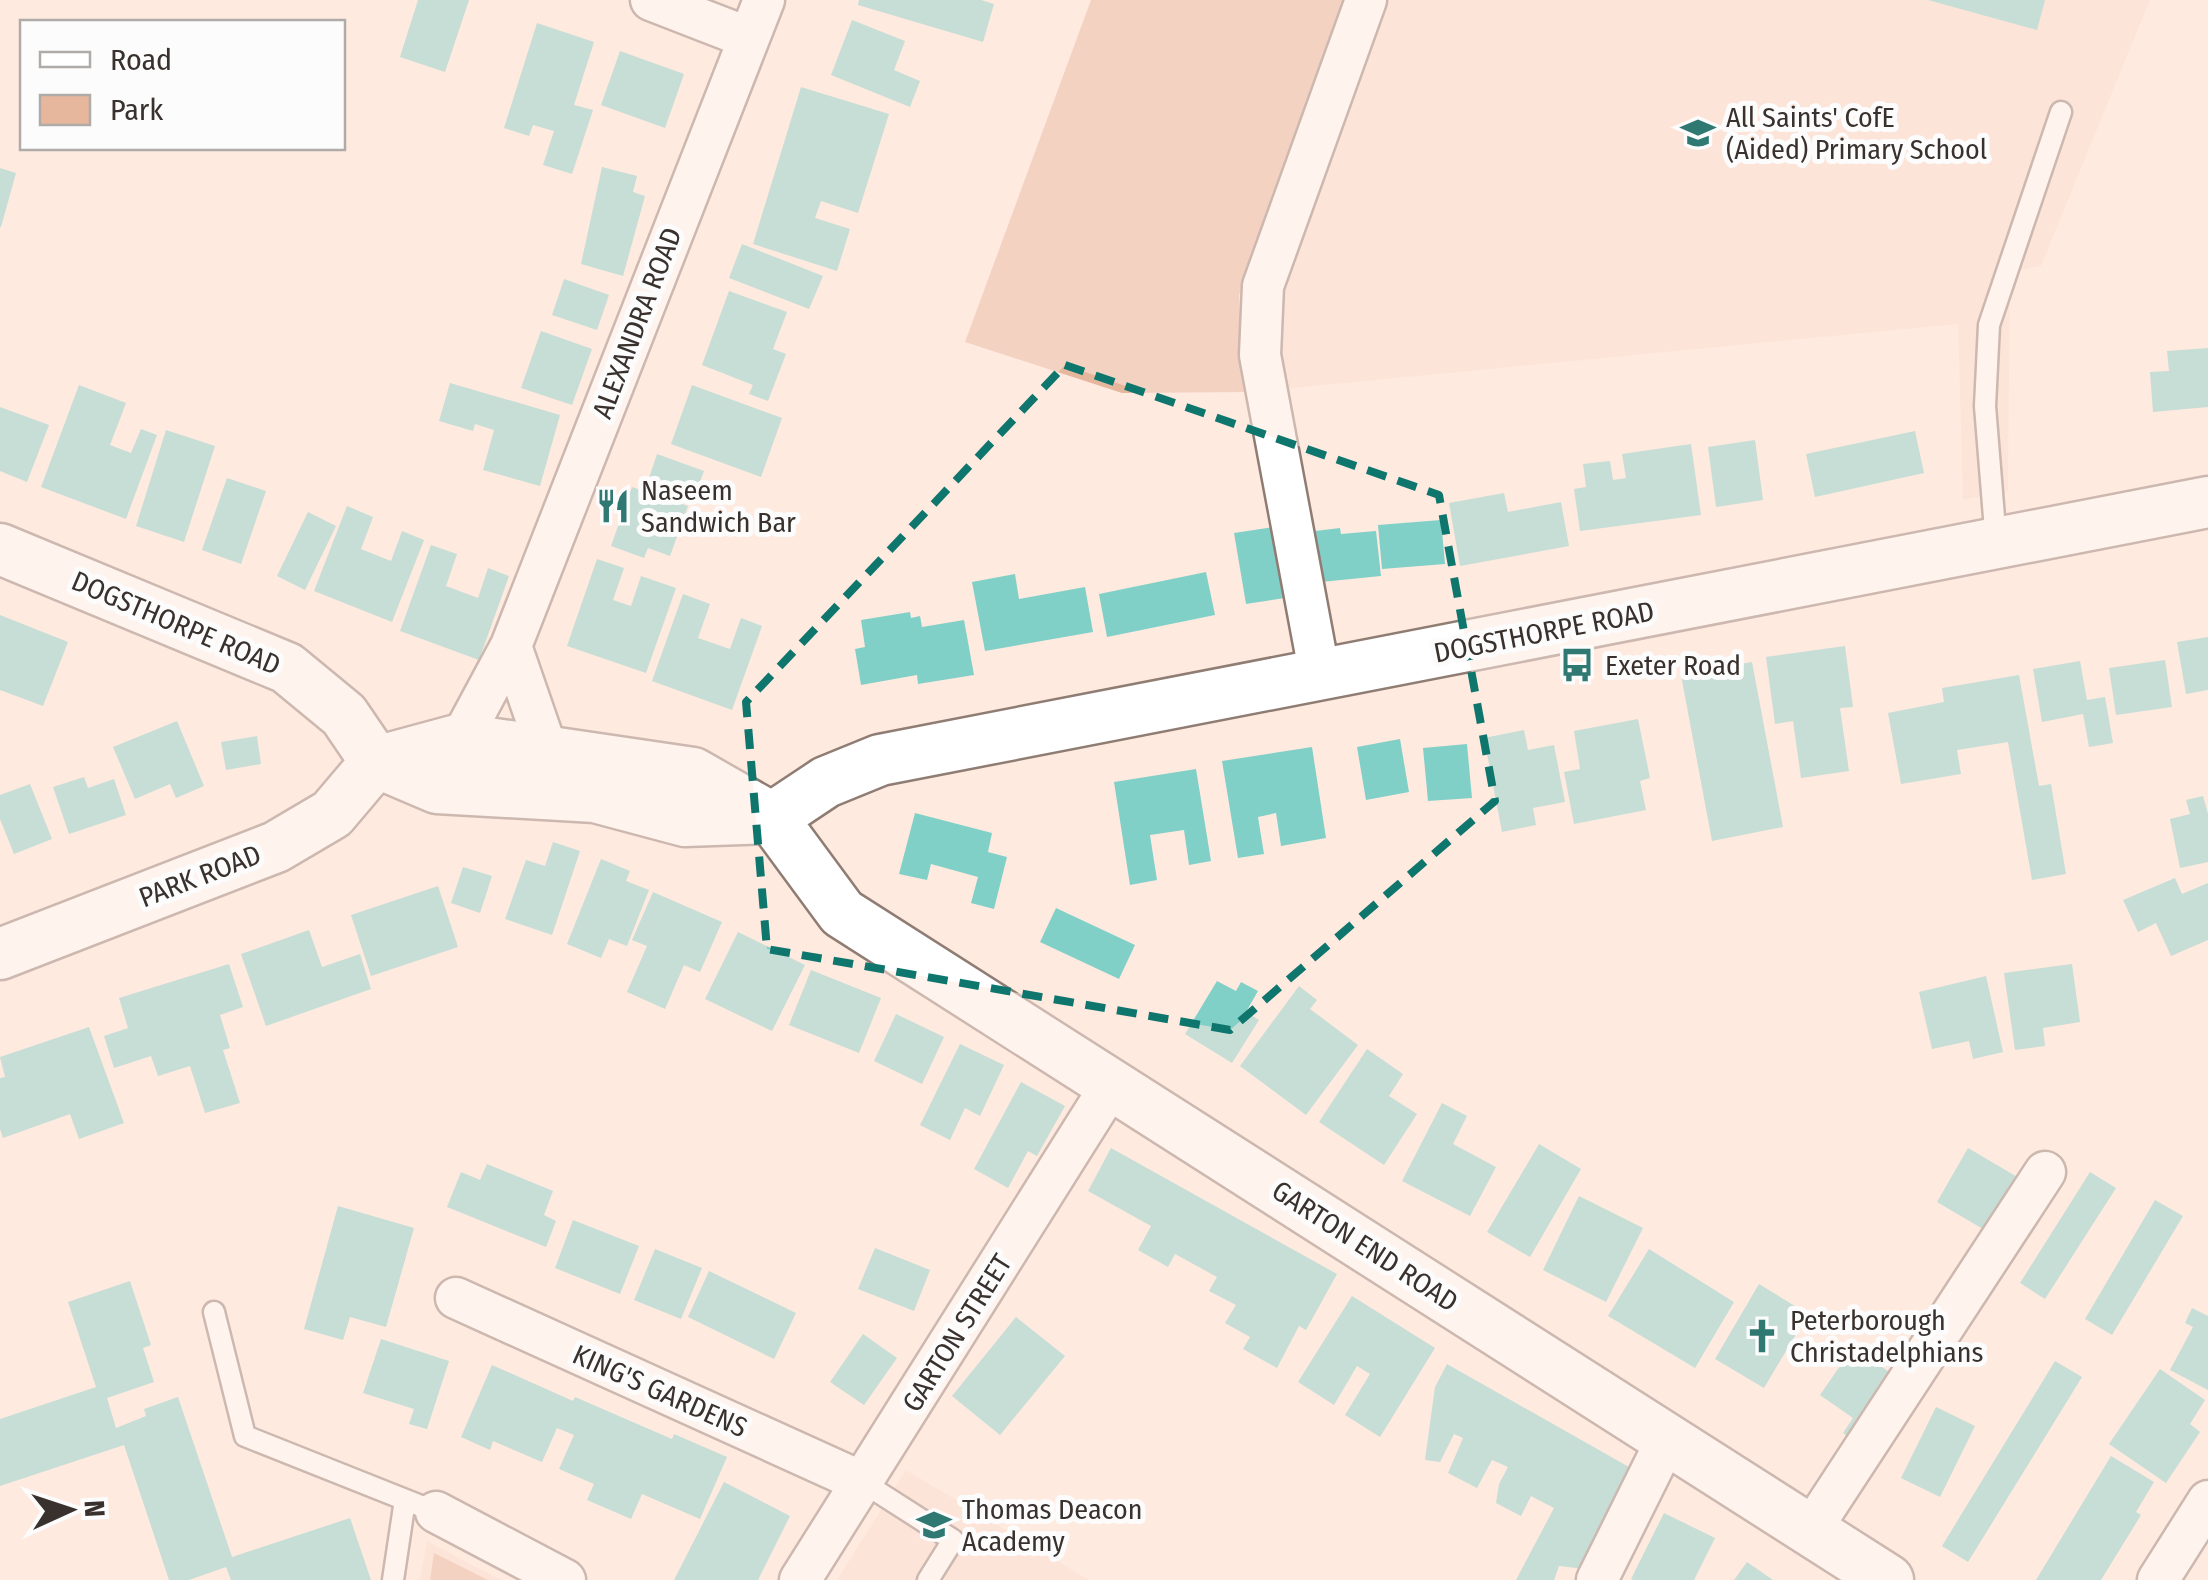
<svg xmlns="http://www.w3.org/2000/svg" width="2208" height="1580" viewBox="0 0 2208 1580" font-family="'Fira Sans Condensed',sans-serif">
<rect width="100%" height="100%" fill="#ffeae0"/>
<!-- built -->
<path fill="#fadecf" d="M1353 0H2150L2041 266 2010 272 2008 491 1963 500 1958 324 1251 392 1241 358 1239 295Z
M906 1470 1089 1580H837Z
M427 1541 501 1580H420Z"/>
<!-- green -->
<path fill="#e6b69d" d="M1091 0H1353L1239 295 1241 358 1251 392 1122 393 965 342Z
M434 1553 488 1580H430Z"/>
<!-- building -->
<path fill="#80d0c8" d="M418 0H469L445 72 400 57Z
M859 0H981L994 4 983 42 858 5Z
M1928 0H2045L2037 30Z
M852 20 905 41 894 70 920 81 910 107 831 75Z
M537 23 594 42 574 105 593 110 572 174 543 165 554 131 533 125 529 136 504 128Z
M620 51 684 74 665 128 601 105Z
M801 87 889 114 858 213 821 201 815 218 850 229 837 271 753 244Z
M602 167 637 176 633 192 645 196 623 276 581 264Z
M0 168 16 173 1 227H0Z
M742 244 823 276 809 309 729 278Z
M564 279 609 295 597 330 552 315Z
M729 291 787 312 773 349 786 354 768 401 749 394 753 385 702 365Z
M541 331 592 349 572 405 521 388Z
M2208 348V407L2153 412 2150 372 2169 371 2167 351Z
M450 383 560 415 540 486 483 470 494 430 475 424 473 431 439 421Z
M79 385 126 403 110 445 131 453 141 429 157 435 126 519 41 487Z
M692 385 782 418 761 477 671 444Z
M0 407 49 425 27 482 0 471Z
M166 430 215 446 184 542 136 526Z
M1915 431 1924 473 1815 497 1806 454Z
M1755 440 1763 500 1716 507 1708 447Z
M1691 444 1701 515 1580 531 1574 489 1586 487 1583 464 1610 461 1613 480 1626 478 1622 454Z
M657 454 704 471 695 495 649 478Z
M227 478 266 491 241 564 202 550Z
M632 487 688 506 670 556 648 548 644 558 611 546Z
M1504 493 1508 512 1561 502 1569 546 1460 566 1449 503Z
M347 506 373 517 361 549 391 561 402 531 424 540 392 622 314 591Z
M308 512 336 526 305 590 277 576Z
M1441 520 1445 564 1382 569 1378 525Z
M1280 526 1291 597 1246 604 1234 533Z
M1340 528 1341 534 1376 531 1381 576 1311 583 1307 532Z
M431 545 457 554 446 586 478 598 488 568 509 576 479 660 400 631Z
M597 559 624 568 613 600 631 606 641 576 676 588 646 673 567 646Z
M1206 572 1215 615 1107 637 1099 594Z
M1015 574 1019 599 1085 587 1093 632 985 651 972 582Z
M683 594 710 604 698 638 730 649 741 618 762 626 732 710 652 681Z
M910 612 911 618 920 616 922 627 964 620 974 675 918 684 917 675 861 685 855 649 865 647 861 620Z
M0 615 68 642 43 706 0 690Z
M2208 637V690L2186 694 2177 642Z
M1845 646 1853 707 1840 708 1849 771 1801 778 1793 721 1775 724 1766 657Z
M2165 660 2172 707 2116 715 2109 668Z
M2080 661 2087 700 2105 697 2113 743 2089 747 2083 714 2042 722 2033 669Z
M1752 662 1783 827 1712 841 1681 675Z
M2019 675 2039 786 2051 784 2066 874 2032 880 2008 742 1957 750 1961 774 1901 784 1888 713 1944 702 1942 688Z
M1638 719 1650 778 1640 781 1646 810 1574 824 1564 772 1580 769 1574 731Z
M177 721 204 786 176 798 170 784 135 799 113 747Z
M1524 730 1528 750 1554 745 1565 802 1533 808 1536 825 1502 832 1484 738Z
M257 736 261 764 226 770 221 742Z
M1400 739 1409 792 1366 800 1357 747Z
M1467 744 1472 798 1428 801 1423 748Z
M1312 747 1326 838 1281 846 1276 813 1258 817 1264 854 1238 858 1222 761Z
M1196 769 1211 861 1189 865 1184 830 1150 835 1157 880 1130 885 1114 782Z
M84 777 88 788 114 779 126 815 69 834 53 787Z
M30 784 52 839 14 854 0 819V795Z
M2203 796 2208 814V862L2180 868 2170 819 2190 814 2186 800Z
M915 813 992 833 988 852 1007 857 994 909 971 903 978 877 931 864 927 880 899 874Z
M553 842 580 851 552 935 505 919 526 860 545 866Z
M601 859 630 871 626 881 649 890 627 946 609 939 601 958 567 944Z
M463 867 492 876 480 913 451 903Z
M2175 878 2182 894 2208 883V940L2171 956 2156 923 2138 932 2123 900Z
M438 886 458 947 371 976 351 915Z
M653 892 722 922 700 972 684 965 665 1009 627 992 647 946 632 940Z
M1056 908 1135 945 1119 979 1040 942Z
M309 930 322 967 360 954 371 989 266 1026 241 954Z
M738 932 805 965 772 1031 705 999Z
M229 964 243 1007 220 1015 230 1048 223 1050 240 1103 205 1113 190 1066 158 1076 151 1056 114 1068 104 1036 128 1028 119 998Z
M2072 964 2080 1022 2043 1028 2045 1046 2015 1050 2004 973Z
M811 970 881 998 859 1053 789 1025Z
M1986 976 2003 1052 1973 1059 1969 1041 1932 1049 1919 992Z
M1217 981 1236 991 1241 982 1258 991 1246 1012 1259 1020 1232 1063 1185 1034Z
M1299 986 1317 1000 1310 1009 1358 1045 1306 1115 1240 1066Z
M896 1014 944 1037 922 1084 874 1061Z
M89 1027 124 1123 79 1139 70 1114 3 1138 0 1129V1078L5 1077 0 1057Z
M960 1044 1004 1065 980 1116 965 1108 950 1140 920 1125Z
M1367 1049 1403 1074 1389 1096 1417 1114 1384 1165 1319 1122Z
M1021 1082 1065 1106 1037 1156 1028 1151 1008 1188 974 1169Z
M1442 1103 1467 1116 1453 1144 1496 1167 1470 1216 1402 1181Z
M1539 1144 1581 1169 1530 1257 1487 1232Z
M1111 1148 1337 1274 1306 1330 1299 1326 1277 1368 1243 1349 1250 1337 1225 1323 1236 1305 1209 1291 1217 1277 1175 1254 1168 1267 1138 1250 1151 1226 1088 1191Z
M1968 1148 2031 1185 2000 1239 1937 1202Z
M487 1164 553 1191 544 1215 556 1221 546 1247 447 1207 461 1172 480 1180Z
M2090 1172 2116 1188 2045 1299 2020 1283Z
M1579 1196 1643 1228 1606 1302 1543 1270Z
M2155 1200 2183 1216 2112 1335 2085 1319Z
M338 1206 414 1228 386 1327 350 1317 343 1340 304 1329Z
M573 1220 639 1246 620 1294 555 1268Z
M875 1248 930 1270 914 1311 858 1289Z
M655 1249 702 1268 681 1319 634 1300Z
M1649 1249 1734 1302 1695 1368 1608 1316Z
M709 1271 796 1313 774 1359 688 1317Z
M130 1281 151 1345 143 1348 154 1382 107 1398 116 1428 146 1416 144 1409 178 1397 232 1557 350 1518 371 1580H231L226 1567 189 1580H169L124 1445 0 1486V1419L96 1387 68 1302Z
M1759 1284 1808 1314 1764 1388 1715 1359Z
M1352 1296 1435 1348 1380 1437 1345 1415 1370 1374 1357 1366 1334 1405 1298 1382Z
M2192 1308 2208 1316V1390L2170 1370 2193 1327 2185 1323Z
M1016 1317 1065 1356 1000 1435 952 1396Z
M863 1334 897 1358 864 1405 830 1382Z
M381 1339 449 1361 427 1429 409 1424 414 1409 363 1393Z
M1853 1347 1911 1387 1868 1450 1843 1433 1853 1418 1820 1395Z
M2055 1361 2082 1377 1968 1562 1942 1546Z
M1447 1364 1636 1471 1585 1569 1559 1566 1554 1580H1516L1554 1508 1531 1496 1521 1516 1496 1503 1499 1484 1508 1467 1492 1460 1477 1488 1448 1473 1463 1438 1454 1434 1440 1462 1425 1460 1435 1387Z
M492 1365 573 1401 575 1397 672 1439 674 1434 727 1457 700 1519 642 1494 631 1519 587 1500 594 1484 559 1469 574 1435 557 1428 542 1462 493 1441 490 1450 461 1437Z
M2160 1369 2205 1400 2190 1424 2200 1432 2166 1483 2109 1444Z
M1936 1407 1975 1426 1940 1497 1901 1478Z
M2111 1456 2154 1482 2136 1512 2141 1515 2101 1580H2036Z
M724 1482 790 1516 758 1580H674Z
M1664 1513 1715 1538 1694 1580H1634L1631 1579Z
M1747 1562 1773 1580H1734Z"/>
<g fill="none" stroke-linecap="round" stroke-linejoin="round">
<!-- service casing -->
<g stroke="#8f7c73" stroke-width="25">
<path id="service" d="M1996 542 1985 406 1989 325 2061 112
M214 1312 245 1436 436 1512
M864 1483 953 1540 928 1580
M393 1580 405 1500"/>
</g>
<!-- minor casing -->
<g stroke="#8f7c73" stroke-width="45">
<path id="minor" d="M651 0 749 38
M511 646 548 753
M1320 676 1260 355 1263 286 1366 0
M461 739 511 646 764 0
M456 1298 864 1483
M436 1512 565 1580
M1810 1531 2045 1172
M800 1580 1112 1084
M1597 1580 1667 1439
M2158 1580 2208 1501"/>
</g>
<!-- tertiary casing -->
<g stroke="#8f7c73" stroke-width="55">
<path id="tertiary" d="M0 549 287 668 344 715 376 762
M376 762 437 788 595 797 685 821 772 818 826 782 880 760 2208 502
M376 762 461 739 693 773 772 818 842 913 1888 1580
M0 954 276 847 332 814 376 762"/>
</g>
<!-- service -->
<use href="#service" stroke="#fff" stroke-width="20"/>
<!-- minor -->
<use href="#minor" stroke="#fff" stroke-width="40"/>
<!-- tertiary -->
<use href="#tertiary" stroke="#fff" stroke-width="50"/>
</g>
<!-- marked area -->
<path d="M0 0H2208V1580H0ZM1065 365 1439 495 1495 801 1230 1030 767 949 746 702Z" fill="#ffeae0" fill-opacity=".55" fill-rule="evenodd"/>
<path fill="none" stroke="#0f766e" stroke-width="8" stroke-dasharray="20 12" stroke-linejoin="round" d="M1065 365 1439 495 1495 801 1230 1030 767 949 746 702Z"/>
<!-- icons -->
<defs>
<g id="school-bare" transform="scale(2.7)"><path d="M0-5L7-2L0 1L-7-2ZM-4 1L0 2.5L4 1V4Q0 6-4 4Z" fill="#307872" stroke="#fcfcfc" stroke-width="2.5" paint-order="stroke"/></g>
<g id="restaurant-bare" transform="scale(2.7)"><path d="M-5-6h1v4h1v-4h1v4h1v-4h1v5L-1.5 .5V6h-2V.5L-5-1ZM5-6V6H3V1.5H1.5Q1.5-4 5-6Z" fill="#307872" stroke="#fcfcfc" stroke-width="2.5" paint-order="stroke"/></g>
<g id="bus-bare" transform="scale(2.7)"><path d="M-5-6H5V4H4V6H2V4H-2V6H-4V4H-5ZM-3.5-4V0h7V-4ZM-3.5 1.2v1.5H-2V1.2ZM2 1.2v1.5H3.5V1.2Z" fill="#307872" stroke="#fcfcfc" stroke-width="2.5" paint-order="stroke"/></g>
<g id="church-bare" transform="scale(2.7)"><path d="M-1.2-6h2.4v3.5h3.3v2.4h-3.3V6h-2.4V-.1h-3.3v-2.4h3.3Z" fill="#307872" stroke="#fcfcfc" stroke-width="2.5" paint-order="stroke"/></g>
</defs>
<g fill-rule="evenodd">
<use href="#school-bare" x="1698" y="133"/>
<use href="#restaurant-bare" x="613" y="506"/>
<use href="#bus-bare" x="1577" y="665"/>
<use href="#church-bare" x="1762" y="1336"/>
<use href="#school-bare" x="934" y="1525"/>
</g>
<g text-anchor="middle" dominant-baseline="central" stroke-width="10" stroke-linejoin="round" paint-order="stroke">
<!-- poi labels -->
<g font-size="28" fill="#39312d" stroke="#fcfcfc" text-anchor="start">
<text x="1726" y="117">All Saints' CofE<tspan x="1726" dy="32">(Aided) Primary School</tspan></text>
<text x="641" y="490">Naseem<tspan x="641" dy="32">Sandwich Bar</tspan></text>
<text x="1605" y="665">Exeter Road</text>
<text x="1790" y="1320">Peterborough<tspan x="1790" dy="32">Christadelphians</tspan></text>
<text x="962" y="1509">Thomas Deacon<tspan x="962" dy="32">Academy</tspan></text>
</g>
<!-- street labels -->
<g font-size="28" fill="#39312d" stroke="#fcfcfc">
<text transform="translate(637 323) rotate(-69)">ALEXANDRA ROAD</text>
<text transform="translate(176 623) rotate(23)">DOGSTHORPE ROAD</text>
<text transform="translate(1544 632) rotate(-11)">DOGSTHORPE ROAD</text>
<text transform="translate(200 876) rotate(-21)">PARK ROAD</text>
<text transform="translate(1365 1246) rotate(33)">GARTON END ROAD</text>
<text transform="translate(957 1333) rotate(-58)">GARTON STREET</text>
<text transform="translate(660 1391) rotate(24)">KING'S GARDENS</text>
</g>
</g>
<!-- legend -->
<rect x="20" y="20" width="325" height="130" fill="#fcfcfc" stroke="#aeaba9" stroke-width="2.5"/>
<rect x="40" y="52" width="50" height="15" fill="#ffffff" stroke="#aeaba9" stroke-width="2.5"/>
<text x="110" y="70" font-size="30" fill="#39312d">Road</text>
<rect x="40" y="95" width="50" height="30" fill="#e6b69d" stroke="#aeaba9" stroke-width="2.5"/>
<text x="110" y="120" font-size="30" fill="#39312d">Park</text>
<!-- north arrow -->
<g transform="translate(70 1510) rotate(87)" stroke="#fcfcfc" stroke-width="8" paint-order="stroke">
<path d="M0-8L18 38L0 25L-18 38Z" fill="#39312d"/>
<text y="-15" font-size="28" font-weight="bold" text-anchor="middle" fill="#39312d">N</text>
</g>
</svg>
